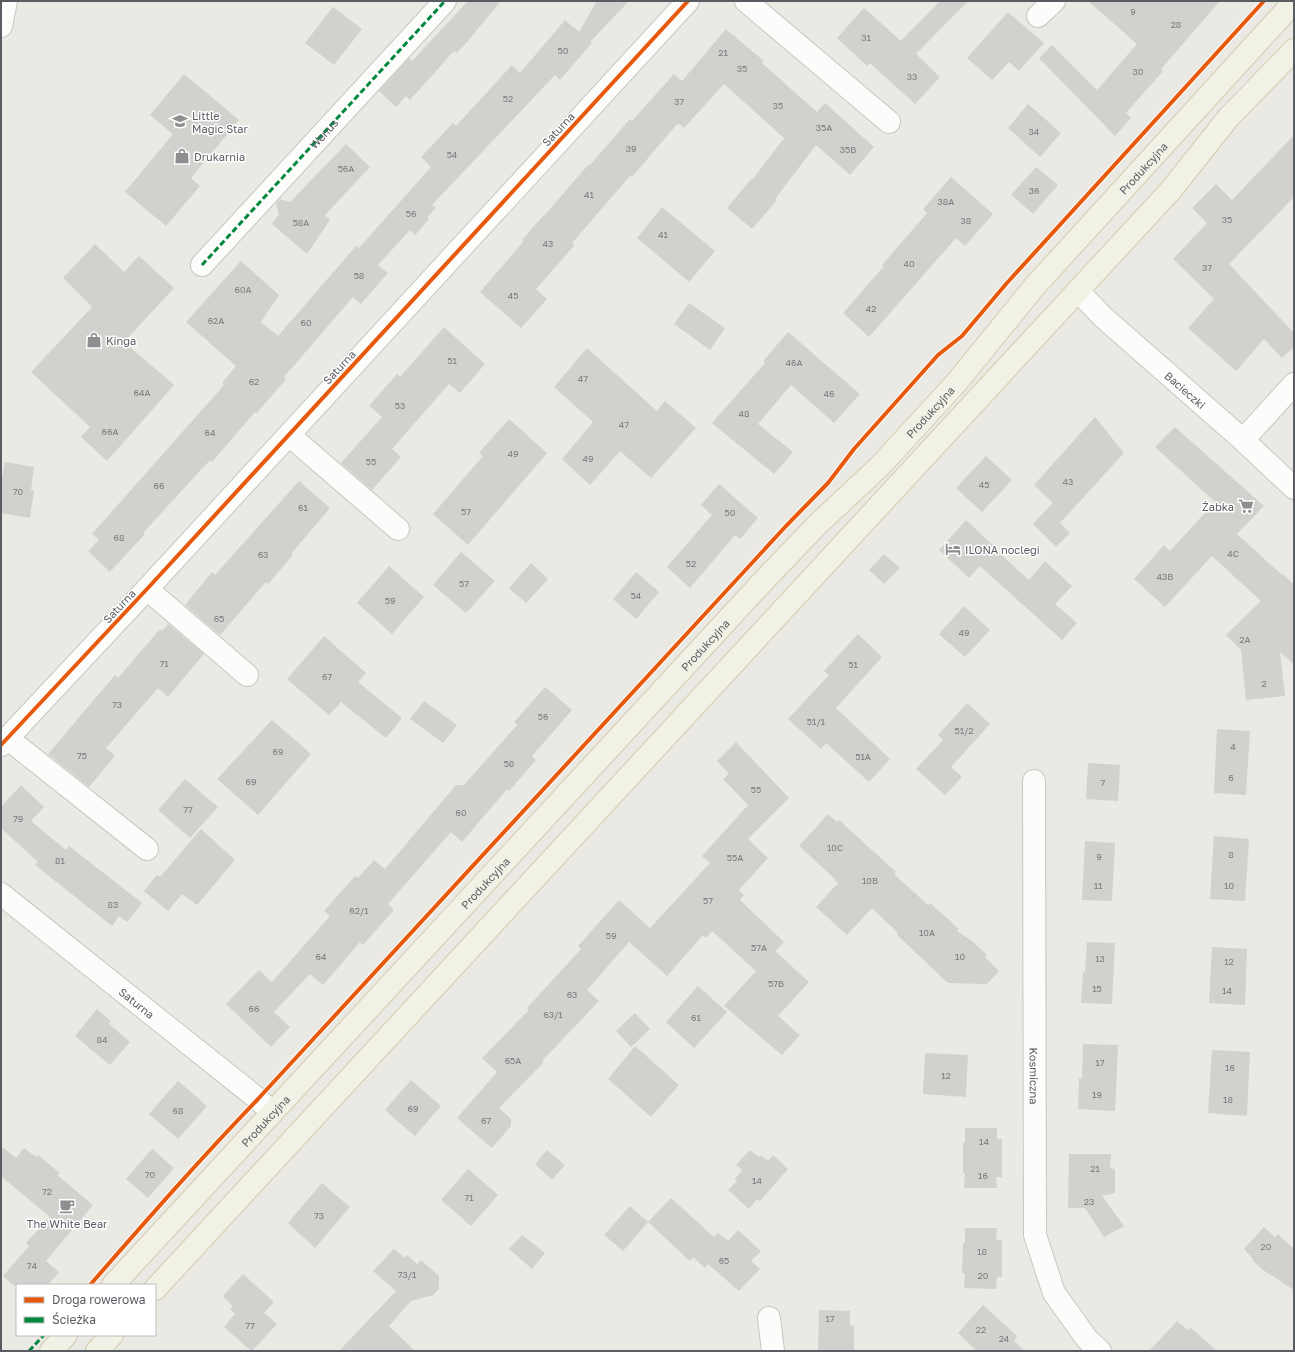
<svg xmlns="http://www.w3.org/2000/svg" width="1295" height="1352" viewBox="0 0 1295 1352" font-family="'Golos Text',sans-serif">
<rect width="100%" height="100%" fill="#eae9e3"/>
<!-- building -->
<path fill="#d2d1cd" d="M468 1H501L466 43 457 53 454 51 410 100 406 96 396 107 379 91 409 58 412 61Z
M597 1H629L590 42 592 43 560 80 555 75 432 205 436 208 427 217 429 219 415 235 410 230 378 265 388 273 361 304 353 297 284 377 286 379 257 413 255 412 212 462 210 460 143 533 145 534 110 572 88 551 99 540 92 534 224 385 222 383 236 366 186 322 241 261 279 295 261 322 278 336 356 246 359 248 431 167 421 157 453 123 456 126 512 65 520 73 565 20 579 32Z
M940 1H968L916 54 940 77 915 104 870 63 867 66 837 38 864 8 901 41Z
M1088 1H1220L1161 69 1163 71 1126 113 1131 118 1115 136 1039 58 1052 45 1097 90 1137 44Z
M333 7 362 29 334 65 305 43Z
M1008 12 1044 43 1019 71 1009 62 992 80 967 58Z
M726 29 764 61 762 63 817 112 825 103 874 147 850 175 816 145 775 199 777 200 752 229 727 208 751 179 752 180 784 138 724 84 684 128 678 123 632 177 630 176 572 243 574 246 536 289 547 299 521 328 480 292 524 241 522 240 542 217V218L589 164 590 165 630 119 632 121 674 74 682 81Z
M184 74 239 120 191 178 200 186 166 226 125 192 173 134 150 115Z
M1028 104 1061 133 1040 157 1008 128Z
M1294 135V197L1229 264 1294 333V347L1282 358 1264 339 1236 371 1188 328 1214 299 1173 259 1207 223 1192 208 1216 184 1232 200Z
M346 144 370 167 325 215 330 220 307 254 272 224 279 214 276 203 280 199 290 202Z
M1036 167 1058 185 1033 214 1011 195Z
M951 177 993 214 965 246 956 238 869 337 843 313 884 266 882 265 927 213 923 209Z
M662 207 715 251 689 282 637 238Z
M95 244 124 272 139 256 174 288 124 342 174 385 107 461 81 437 90 427 31 372 92 307 63 278Z
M689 303 725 328 710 350 674 324Z
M444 327 485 364 460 393 449 384 392 449 401 457 372 490 341 463 382 417 369 406 397 374 400 377Z
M788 332 860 394 834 423 791 385 758 424 793 452 774 474 712 423 765 363 763 361Z
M587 348 657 411 665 401 696 428 651 478 620 451 590 485 562 459 593 422 554 387Z
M1095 417 1124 453 1060 523 1070 533 1056 547 1033 524 1053 503 1034 485Z
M509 419 547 453 468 545 433 514 483 456 479 453Z
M1175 427 1264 506 1237 534 1282 575 1283 574 1294 585V664L1280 652 1285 696 1246 700 1241 650 1226 635 1261 601 1212 556 1165 607 1134 579 1164 545 1170 551 1215 502 1155 447Z
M986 456 1012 480 982 512 956 488Z
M5 462 34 467 31 490H34L30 518 1 513V485Z
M299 481 330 508 291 554 293 555 268 584 266 582 220 635 185 605 212 572 215 575Z
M719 484 758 518 740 539 735 535 690 588 667 567 712 515 701 505Z
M966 520 996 548 995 549 1029 580 1045 561 1072 586 1055 604 1077 623 1062 640 980 566 969 578 939 550Z
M461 552 495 581 466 613 433 585Z
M884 554 900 568 884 584 869 570Z
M531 563 548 579 526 603 509 588Z
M389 566 424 597 392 634 357 603Z
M636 572 659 592 636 619 613 599Z
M964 606 990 630 965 657 939 634Z
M168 624 204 654 168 697 158 688 106 748 115 756 89 787 48 754 115 675 118 678 160 629 162 631Z
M858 634 882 657 836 708 890 759 869 782 826 743 821 749 788 719 829 675 824 671Z
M324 636 366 673 358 682 402 718 386 738 341 702 329 715 287 679Z
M545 687 572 710 532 756 536 760 509 791 507 789 462 842 451 832 388 904 394 910 363 945 360 942 323 985 310 974 274 1012 290 1027 271 1047 226 1004 259 970 272 982 330 916 324 911 355 876 358 878 374 860 385 869 456 785H464L517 725 514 722Z
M424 701 457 725 443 743 410 719Z
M967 703 990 724 951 767 962 777 945 795 916 769 943 740 938 735Z
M272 720 311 754 258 815 217 779Z
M1217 729 1250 731 1246 795 1214 793Z
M736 742 789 798 748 839 768 858 739 890 744 895 740 900 784 942 775 951 809 982 778 1016 800 1035 782 1055 724 1006 756 971 712 931 706 938 703 935 667 976 629 942 587 990 599 1001 542 1061 544 1062 499 1108 511 1119V1126L492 1148 457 1118 497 1072 482 1058 529 1010 527 1008 581 949 578 946 619 900 650 928 710 863 702 856 748 805 723 779 729 774 717 761Z
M1088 763 1120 765 1118 801 1086 799Z
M185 779 218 807 190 838 158 810Z
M21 785 44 807 31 821 66 850 69 846 142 903 127 922 119 916 112 926 35 865 38 862 1 828V807Z
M828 814 837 822 839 820 896 872 894 874 928 905 930 903 959 929 957 931 972 941 987 955 985 957 999 971 987 984 948 983 897 935 898 933 872 908 847 935 816 907 838 883 834 880 835 879 799 846Z
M201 829 235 860 197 905 182 894 168 911 144 891 157 875 160 877Z
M1214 836 1249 839 1245 901 1210 899Z
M1085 841 1115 843 1112 901 1082 900Z
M1087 942 1115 943 1112 1004 1081 1003 1083 972H1085Z
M1212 947 1247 949 1245 1005 1209 1003Z
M698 986 727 1012 694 1048 666 1022Z
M97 1009 111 1021 109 1024 130 1042 110 1065 75 1036Z
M635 1013 650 1029 631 1047 616 1031Z
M1083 1044 1118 1045 1115 1111 1078 1109 1079 1078 1082 1079Z
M635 1046 679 1085 651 1117 608 1079Z
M1212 1050 1250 1052 1247 1116 1208 1113Z
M925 1053 968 1055 966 1097 923 1094Z
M411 1080 441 1106 415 1136 385 1110Z
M178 1081 207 1106 178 1139 149 1114Z
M965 1128H997V1139H1002V1177H996L997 1188H964L965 1173H963V1143H965Z
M1 1146 16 1158 24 1148 36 1157 38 1155 60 1173 57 1175 93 1205 46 1261 59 1272 48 1285H13L3 1276 29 1246 26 1243 50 1217 1 1176Z
M152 1149 174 1168 148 1198 126 1179Z
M547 1150 565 1165 552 1180 535 1164Z
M750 1150 759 1157 760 1155 768 1161 773 1155 788 1169 760 1201 757 1199 749 1209 728 1190 737 1181 735 1179 742 1170 736 1165Z
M1069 1154H1111L1110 1168 1115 1169V1193L1102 1196 1124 1226 1104 1237 1085 1208H1068Z
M468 1169 498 1195 471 1226 441 1200Z
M322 1183 350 1207 315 1248 288 1223Z
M671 1198 714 1237 718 1233 728 1241 738 1230 761 1251 751 1261 760 1269 739 1291 708 1264 705 1268 693 1257 690 1261 648 1222Z
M630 1206 648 1222 623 1251 604 1235Z
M1264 1227 1275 1237 1278 1234 1294 1249V1290L1263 1270 1252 1260 1253 1259 1244 1249Z
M965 1228H997L996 1240H1002V1277H997L996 1289 964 1288 965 1273H962L963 1243H965Z
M522 1235 545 1253 532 1269 509 1249Z
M394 1249 405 1258 407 1255 417 1264 421 1260 439 1276V1289L433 1295 411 1301 389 1326 415 1351H339L396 1291 373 1271Z
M243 1274 274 1302 264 1313 277 1324 252 1351H251L224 1327 235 1314 230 1309 233 1306 223 1296Z
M983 1305 1017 1336 1014 1341 1025 1351H977L958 1333Z
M819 1310 850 1311V1325L854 1326V1351H818Z
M1177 1321 1188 1330 1191 1328 1217 1351H1149Z"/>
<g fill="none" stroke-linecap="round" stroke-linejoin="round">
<!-- minor casing -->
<g stroke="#c6c7c5" stroke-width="24">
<g id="minor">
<path d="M746 1 889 122"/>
<path d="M1038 16 1054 1"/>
<path d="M1 26 6 1"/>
<path d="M202 265 445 1"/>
<path id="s1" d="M1078 291 1103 317 1243 440 1294 488"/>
<path d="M289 435 398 529"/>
<path d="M1243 440 1294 384"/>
<path d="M147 589 247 675"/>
<path d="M7 738 147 849"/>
<path d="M1 745 147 589 688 1"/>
<path id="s2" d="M1034 781 1035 1235 1054 1293 1087 1339 1100 1351"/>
<path id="s3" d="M1 894 258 1099 272 1112"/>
<path d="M769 1318 773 1351"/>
</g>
</g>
<!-- major casing -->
<g stroke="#d3cbb0" stroke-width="24">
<g id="major">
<path id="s4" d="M113 1285 769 575 818 524 880 466 957 382 1034 287 1294 2"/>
<path d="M155 1289 1171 190 1228 118 1294 50"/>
<path d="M51 1351 66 1335"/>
<path d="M97 1351 112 1335"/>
</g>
</g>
<!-- minor -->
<use href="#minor" stroke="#fcfcfb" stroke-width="22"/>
<!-- major -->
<use href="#major" stroke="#f2f1e6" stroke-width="22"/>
<!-- quiet -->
<g stroke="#00873e" stroke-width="3" stroke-dasharray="6 3" stroke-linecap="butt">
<path id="s5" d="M202 265 445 1"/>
<path d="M29 1351 44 1335"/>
</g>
<!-- cycleway casing -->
<g stroke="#fff" stroke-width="6">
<path id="cycleway" d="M1 745 147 589 688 1
M90 1285C145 1222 200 1159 258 1099L786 526 828 483 854 449 938 355 962 336 1006 284 1264 1"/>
</g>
<!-- cycleway -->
<use href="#cycleway" stroke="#e8590c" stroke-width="4"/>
</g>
<!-- icons -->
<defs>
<g id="school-bare" transform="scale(1.2)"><path d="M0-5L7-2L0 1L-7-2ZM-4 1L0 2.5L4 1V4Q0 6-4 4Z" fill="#8c8e8f" stroke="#fff" stroke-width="2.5" paint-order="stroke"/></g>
<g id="shop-bare" transform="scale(1.2)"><path d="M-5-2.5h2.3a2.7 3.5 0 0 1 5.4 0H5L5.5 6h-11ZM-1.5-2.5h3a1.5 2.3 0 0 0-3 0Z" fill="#8c8e8f" stroke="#fff" stroke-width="2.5" paint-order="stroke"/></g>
<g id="supermarket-bare" transform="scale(1.2)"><path d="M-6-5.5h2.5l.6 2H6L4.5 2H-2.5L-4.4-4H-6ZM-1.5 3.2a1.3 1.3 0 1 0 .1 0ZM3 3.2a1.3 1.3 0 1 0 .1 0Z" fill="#8c8e8f" stroke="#fff" stroke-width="2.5" paint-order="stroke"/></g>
<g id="hotel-bare" transform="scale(1.2)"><path d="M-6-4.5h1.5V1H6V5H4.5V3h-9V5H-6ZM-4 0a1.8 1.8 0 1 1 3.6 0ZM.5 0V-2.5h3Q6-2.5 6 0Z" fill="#8c8e8f" stroke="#fff" stroke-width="2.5" paint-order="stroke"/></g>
<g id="cafe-bare" transform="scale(1.2)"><path d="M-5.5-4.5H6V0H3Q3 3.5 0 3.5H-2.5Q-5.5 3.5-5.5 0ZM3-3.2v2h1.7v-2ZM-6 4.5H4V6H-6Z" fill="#8c8e8f" stroke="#fff" stroke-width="2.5" paint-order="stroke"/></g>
</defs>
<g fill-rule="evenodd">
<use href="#school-bare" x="180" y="121"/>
<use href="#shop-bare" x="182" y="156"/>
<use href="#shop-bare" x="94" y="340"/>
<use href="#supermarket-bare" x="1246" y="506"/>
<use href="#hotel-bare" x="953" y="549"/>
<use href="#cafe-bare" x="67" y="1206"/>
</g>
<g text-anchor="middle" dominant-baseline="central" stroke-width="3" stroke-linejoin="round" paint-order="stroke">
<!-- number labels -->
<g font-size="9" fill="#787b7e">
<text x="1133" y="11">9</text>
<text x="1176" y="24">28</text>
<text x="866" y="37">31</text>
<text x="563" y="50">50</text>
<text x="723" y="52">21</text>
<text x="742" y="68">35</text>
<text x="1138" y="71">30</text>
<text x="912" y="76">33</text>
<text x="508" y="98">52</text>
<text x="679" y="101">37</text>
<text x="778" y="105">35</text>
<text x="824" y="127">35A</text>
<text x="1034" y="131">34</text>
<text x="631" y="148">39</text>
<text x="848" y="149">35B</text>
<text x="452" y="154">54</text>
<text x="346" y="168">56A</text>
<text x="1034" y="190">36</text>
<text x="589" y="194">41</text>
<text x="946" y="201">38A</text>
<text x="411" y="213">56</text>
<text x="1227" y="219">35</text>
<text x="966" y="220">38</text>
<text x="301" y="222">58A</text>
<text x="663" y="234">41</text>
<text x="548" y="243">43</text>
<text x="909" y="263">40</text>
<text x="1207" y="267">37</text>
<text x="359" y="275">58</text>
<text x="243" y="289">60A</text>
<text x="513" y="295">45</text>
<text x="871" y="308">42</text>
<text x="216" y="320">62A</text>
<text x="306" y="322">60</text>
<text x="452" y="360">51</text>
<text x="794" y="362">46A</text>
<text x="583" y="378">47</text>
<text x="254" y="381">62</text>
<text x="142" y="392">64A</text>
<text x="829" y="393">46</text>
<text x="400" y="405">53</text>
<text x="744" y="413">48</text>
<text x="624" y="424">47</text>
<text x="110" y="431">66A</text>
<text x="210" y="432">64</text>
<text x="513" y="453">49</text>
<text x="588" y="458">49</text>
<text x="371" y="461">55</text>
<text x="1068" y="481">43</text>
<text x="984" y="484">45</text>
<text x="159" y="485">66</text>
<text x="18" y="491">70</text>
<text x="303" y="507">61</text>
<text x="466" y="511">57</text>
<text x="730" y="512">50</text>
<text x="119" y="537">68</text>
<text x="1233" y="553">4C</text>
<text x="263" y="554">63</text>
<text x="691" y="563">52</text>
<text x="1165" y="576">43B</text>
<text x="464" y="583">57</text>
<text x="636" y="595">54</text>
<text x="390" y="600">59</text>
<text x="219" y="618">65</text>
<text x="964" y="632">49</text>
<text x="1245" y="639">2A</text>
<text x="164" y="663">71</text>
<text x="853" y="664">51</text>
<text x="327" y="676">67</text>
<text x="1264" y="683">2</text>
<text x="117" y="704">73</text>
<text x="543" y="716">56</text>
<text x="816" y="721">51/1</text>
<text x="964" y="730">51/2</text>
<text x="1233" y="746">4</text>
<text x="278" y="751">69</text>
<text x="82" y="755">75</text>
<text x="863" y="756">51A</text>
<text x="509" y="763">58</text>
<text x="1231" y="777">6</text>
<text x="251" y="781">69</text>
<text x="1103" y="782">7</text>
<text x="756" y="789">55</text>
<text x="188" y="809">77</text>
<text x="461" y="812">60</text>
<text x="18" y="818">79</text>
<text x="835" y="847">10C</text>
<text x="1231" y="854">8</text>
<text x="1099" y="856">9</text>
<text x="735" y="857">55A</text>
<text x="60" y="860">81</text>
<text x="870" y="880">10B</text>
<text x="1098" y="885">11</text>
<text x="1229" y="885">10</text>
<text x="708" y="900">57</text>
<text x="113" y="904">83</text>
<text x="359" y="910">62/1</text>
<text x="927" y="932">10A</text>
<text x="611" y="935">59</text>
<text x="759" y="947">57A</text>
<text x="321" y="956">64</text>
<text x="960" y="956">10</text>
<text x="1100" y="958">13</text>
<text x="1229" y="961">12</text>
<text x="776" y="983">57B</text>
<text x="1097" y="988">15</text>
<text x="1227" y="990">14</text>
<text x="572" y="994">63</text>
<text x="254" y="1008">66</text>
<text x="553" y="1014">63/1</text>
<text x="696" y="1017">61</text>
<text x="102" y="1039">84</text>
<text x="513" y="1060">65A</text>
<text x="1100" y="1062">17</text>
<text x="1230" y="1067">16</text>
<text x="946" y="1075">12</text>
<text x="1097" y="1094">19</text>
<text x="1228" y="1099">18</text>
<text x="413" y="1108">69</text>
<text x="178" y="1110">68</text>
<text x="486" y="1120">67</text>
<text x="984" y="1141">14</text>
<text x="1095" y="1168">21</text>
<text x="150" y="1174">70</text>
<text x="983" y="1175">16</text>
<text x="757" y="1180">14</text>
<text x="47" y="1191">72</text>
<text x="469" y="1197">71</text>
<text x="1089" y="1201">23</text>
<text x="319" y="1215">73</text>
<text x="1266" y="1246">20</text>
<text x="982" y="1251">18</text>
<text x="724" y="1260">65</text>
<text x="32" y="1265">74</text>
<text x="407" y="1274">73/1</text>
<text x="983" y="1275">20</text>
<text x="830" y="1318">17</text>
<text x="250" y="1325">77</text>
<text x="981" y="1329">22</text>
<text x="1004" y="1338">24</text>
</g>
<!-- poi labels -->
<g font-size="11" fill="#595d62" stroke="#fff" text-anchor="start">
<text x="192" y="115">Little<tspan x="192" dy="13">Magic Star</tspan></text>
<text x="194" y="156">Drukarnia</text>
<text x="106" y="340">Kinga</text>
<text x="1234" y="506" text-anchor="end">Żabka</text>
<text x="965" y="549">ILONA noclegi</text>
<text x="67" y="1223" text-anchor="middle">The White Bear</text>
</g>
<!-- street labels -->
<g font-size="11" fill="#595d62" stroke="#fff">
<text transform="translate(558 129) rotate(-47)">Saturna</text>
<text stroke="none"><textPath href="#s5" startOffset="179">Wenus</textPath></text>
<text stroke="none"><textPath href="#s4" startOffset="1520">Produkcyjna</textPath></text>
<text transform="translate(339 367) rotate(-47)">Saturna</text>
<text stroke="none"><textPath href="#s1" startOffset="146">Bacieczki</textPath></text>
<text stroke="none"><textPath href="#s4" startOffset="1196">Produkcyjna</textPath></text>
<text transform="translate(119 606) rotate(-47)">Saturna</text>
<text stroke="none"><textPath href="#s4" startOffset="872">Produkcyjna</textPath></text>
<text stroke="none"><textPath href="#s4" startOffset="548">Produkcyjna</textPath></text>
<text stroke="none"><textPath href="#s3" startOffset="174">Saturna</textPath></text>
<text stroke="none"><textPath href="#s2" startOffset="295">Kosmiczna</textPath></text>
<text stroke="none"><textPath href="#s4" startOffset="224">Produkcyjna</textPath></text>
</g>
</g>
<!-- border -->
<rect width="1295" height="1352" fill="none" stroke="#595d62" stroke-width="4"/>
<!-- legend -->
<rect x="16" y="1284" width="140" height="52" fill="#ffffff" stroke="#bdbec0"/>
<rect x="24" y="1297" width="20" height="6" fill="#e8590c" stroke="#bdbec0"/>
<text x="52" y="1304" font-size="12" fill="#595d62">Droga rowerowa</text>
<rect x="24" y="1317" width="20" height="6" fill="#00873e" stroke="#bdbec0"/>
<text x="52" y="1324" font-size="12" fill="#595d62">Ścieżka</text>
</svg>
